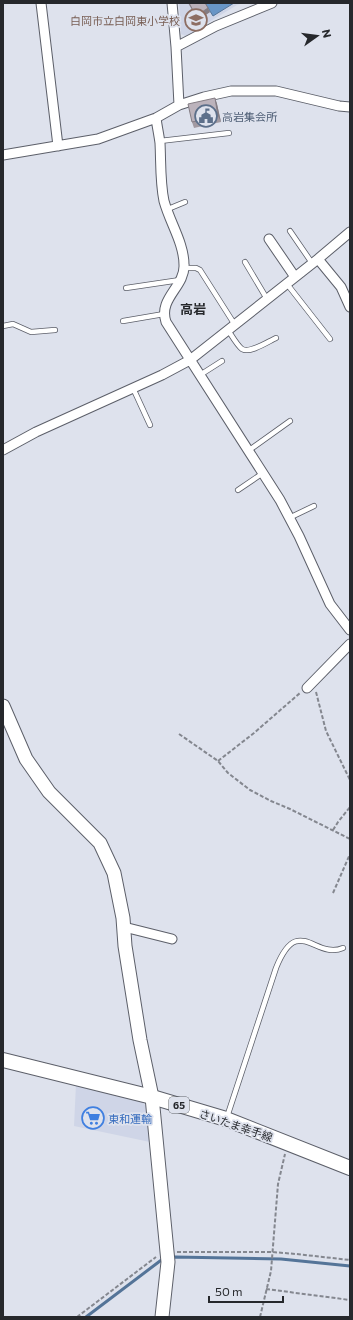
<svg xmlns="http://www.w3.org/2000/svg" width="353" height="1320" viewBox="0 0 353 1320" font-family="Commissioner,'Noto Sans JP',sans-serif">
<rect width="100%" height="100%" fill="#dee2ed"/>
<!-- built -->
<path fill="#cfd5e7" d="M179 3H244L237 5 186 36 181 34Z
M76 1084 139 1099 147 1107 150 1142 74 1126Z"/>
<!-- water -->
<path fill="#6895c6" stroke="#547498" d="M205 3H234L213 16Z"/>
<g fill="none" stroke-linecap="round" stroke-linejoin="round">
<!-- stream -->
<path stroke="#547498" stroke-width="3" d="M170 1258 175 1257 281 1259 350 1266
M86 1317 160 1261 165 1259"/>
<!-- lane casing -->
<g stroke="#5c5f69" stroke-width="6">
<path id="lane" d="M160 141 229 133
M168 209 185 202
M290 231 312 263
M245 262 267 299
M185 268H196L200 270 235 325
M287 284 330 339
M126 288 180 280
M123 321 164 314
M3 326 13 324 31 332 55 330
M228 330C232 336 237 345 242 349 250 354 269 341 276 338
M200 375 222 361
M133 388 150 425
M248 451 290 421
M238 490 263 473
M289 518 314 506
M227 1117 276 968C298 913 315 960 343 948"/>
</g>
<!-- street casing -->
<g stroke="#5c5f69" stroke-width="11">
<path id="street" d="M41 3 58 146
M172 3 176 47 179 105
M176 47 216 26 272 3
M156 118C157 126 159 135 160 143 161 162 160 182 164 201 170 223 184 243 184 265 185 287 158 298 166 322L280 500 299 536 330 604 350 630
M3 155 98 139 156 118 179 105 204 97 231 91H276L339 106 350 107
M269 239 295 277
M318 259 341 287 350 307
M3 450 36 432 162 375 190 360 318 259 350 232
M307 688 350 644
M124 927 172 939"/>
</g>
<!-- secondary casing -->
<g stroke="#5c5f69" stroke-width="15">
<path id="secondary" d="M3 706 26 759 49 792 100 843 114 873 123 918 125 946 140 1040 152 1097 168 1262 162 1317"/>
</g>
<!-- primary casing -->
<g stroke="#5c5f69" stroke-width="16">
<path id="primary" d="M3 1060 152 1097 226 1119 350 1168"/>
</g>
<!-- path -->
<path stroke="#84878f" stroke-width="2" stroke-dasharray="4 2" stroke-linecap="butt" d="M316 692 326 731 350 780
M179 734 218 761 228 773 250 790 271 801 290 809 350 839
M218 761 254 733 300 693
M333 830 338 822 350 807
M333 893 350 854
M177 1252H272L296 1254 350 1260
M266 1289 350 1300
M77 1317 156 1257
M260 1317 271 1271 278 1184 285 1154"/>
<!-- lane -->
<use href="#lane" stroke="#fff" stroke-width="4.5"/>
<!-- street -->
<use href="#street" stroke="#fff" stroke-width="9"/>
<!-- secondary -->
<use href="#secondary" stroke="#fff" stroke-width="13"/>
<!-- primary -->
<use href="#primary" stroke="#fff" stroke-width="14"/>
</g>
<!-- wall -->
<path fill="#a29aa2" d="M188 3H205L208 8 210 12 198 20Z
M215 98 217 104 221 122 194 128 192 122Z"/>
<!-- shaded-wall -->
<path fill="#847d84" d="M208 8 210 12 198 20 196 16Z
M215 98 217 104 221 122 218 116Z"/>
<!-- building -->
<path fill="#bcb3bc" stroke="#847d84" d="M189 3H205L208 8 196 16Z
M215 98 218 116 192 122 188 104Z"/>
<!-- icons -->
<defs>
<g id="school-ring" transform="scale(1.15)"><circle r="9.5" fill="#dee2ed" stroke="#8d6e63" stroke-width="1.5"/><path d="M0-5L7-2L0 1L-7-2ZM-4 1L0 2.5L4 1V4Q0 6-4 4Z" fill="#8d6e63"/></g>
<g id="civic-ring" transform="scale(1.15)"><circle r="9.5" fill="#dee2ed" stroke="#5c6f8a" stroke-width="1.5"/><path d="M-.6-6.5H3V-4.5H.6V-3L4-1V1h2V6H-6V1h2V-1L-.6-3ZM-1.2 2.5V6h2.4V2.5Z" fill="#5c6f8a"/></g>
<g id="supermarket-ring" transform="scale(1.15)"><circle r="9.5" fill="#dee2ed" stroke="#3f7fe0" stroke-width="1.5"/><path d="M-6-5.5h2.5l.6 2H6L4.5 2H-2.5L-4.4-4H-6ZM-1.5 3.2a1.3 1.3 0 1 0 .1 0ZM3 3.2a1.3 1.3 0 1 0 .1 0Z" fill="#3f7fe0"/></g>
</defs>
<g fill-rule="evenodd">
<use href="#school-ring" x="196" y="20"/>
<use href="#civic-ring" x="206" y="116"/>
<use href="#supermarket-ring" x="93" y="1118"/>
</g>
<g text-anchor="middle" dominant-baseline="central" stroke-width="3.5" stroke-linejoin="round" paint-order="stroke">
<!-- shield labels -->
<rect fill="#dee2ed" stroke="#5d6066" stroke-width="1" x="169" y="1097" width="20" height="16" rx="3"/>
<g font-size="10" font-weight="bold" fill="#26282c">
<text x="179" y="1105">65</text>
</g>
<!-- education labels -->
<g font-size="11" fill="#785e54" stroke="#dee2ed" text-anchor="end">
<text x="180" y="20">白岡市立白岡東小学校</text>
</g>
<!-- service labels -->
<g font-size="11" fill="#4e5e75" stroke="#dee2ed" text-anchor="start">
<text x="222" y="116">高岩集会所</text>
</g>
<!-- shop labels -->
<g font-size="11" fill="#366cbe" stroke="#dee2ed" text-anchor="start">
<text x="108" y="1118">東和運輸</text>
</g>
<!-- street labels -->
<g font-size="11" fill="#26282c" stroke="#dee2ed">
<text transform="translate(236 1125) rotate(19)">さいたま幸手線</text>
</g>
<!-- quarter labels -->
<g font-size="13" font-weight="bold" fill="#26282c" stroke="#dee2ed">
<text x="193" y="309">高岩</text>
</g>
</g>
<!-- border -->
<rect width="353" height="1320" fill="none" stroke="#26282c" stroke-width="8"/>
<!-- north arrow -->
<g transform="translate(317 36) rotate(76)" stroke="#dee2ed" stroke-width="3" paint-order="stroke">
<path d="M0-3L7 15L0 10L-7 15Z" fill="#26282c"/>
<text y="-6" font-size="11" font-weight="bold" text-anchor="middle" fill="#26282c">N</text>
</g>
<!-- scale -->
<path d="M209 1296v6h74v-6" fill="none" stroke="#26282c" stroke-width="2"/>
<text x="215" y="1296" font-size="12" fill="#26282c" stroke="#dee2ed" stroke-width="3" paint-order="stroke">50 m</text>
</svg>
